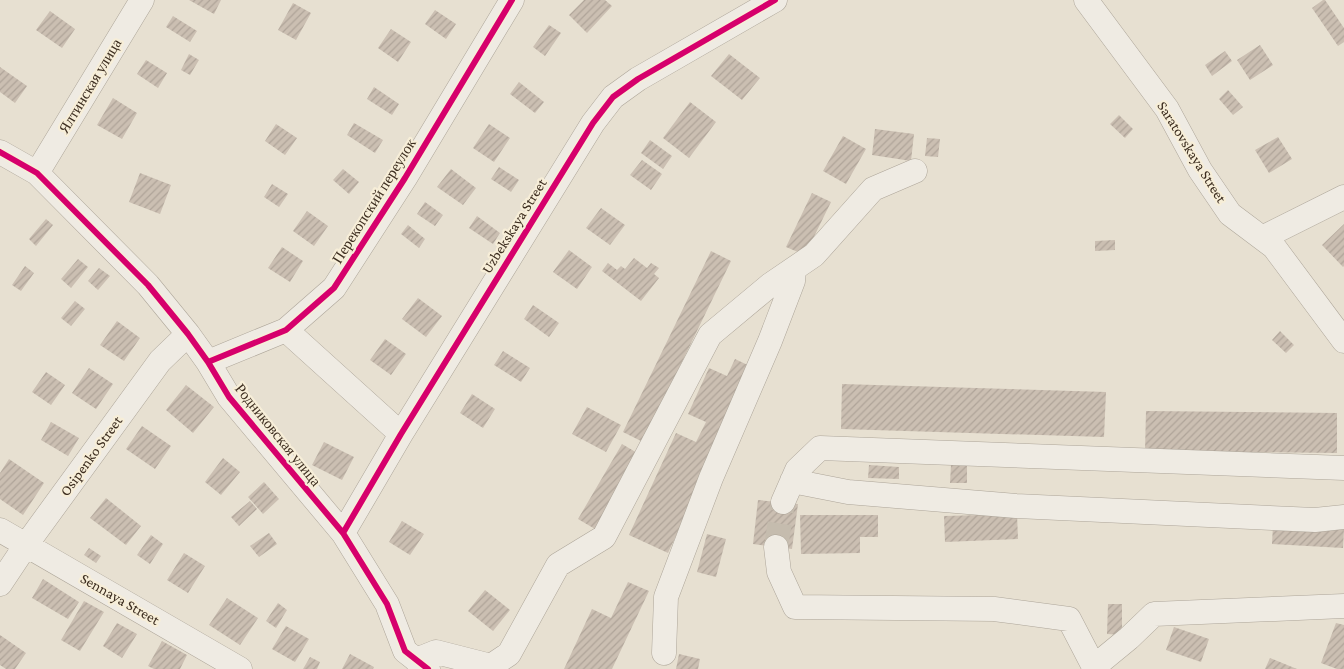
<svg xmlns="http://www.w3.org/2000/svg" width="1344" height="669" viewBox="0 0 1344 669" font-family="'Crimson Pro',serif">
<defs>
<pattern id="building-hatch" width="6" height="6" patternUnits="userSpaceOnUse" patternTransform="scale(1.25)"><rect width="6" height="6" fill="#cbbfb2"/><path d="M-1 1l2-2M0 6l6-6M5 7l2-2" fill="none" stroke="#afa499"/></pattern>
</defs>
<rect width="100%" height="100%" fill="#e7e0d1"/>
<!-- building -->
<path fill="url(#building-hatch)" d="M189 0H221L214 14Z
M584 0H605L612 6 587 33 569 15Z
M1323 0H1325L1344 28V42L1338 46 1312 8Z
M293 3 311 13 296 40 278 30Z
M435 10 456 24 446 39 425 24Z
M50 11 75 29 62 48 36 30Z
M173 16 197 31 190 42 166 27Z
M549 25 561 33 545 56 533 47Z
M391 29 411 42 398 62 378 48Z
M1260 45 1273 65 1250 80 1237 60Z
M1225 51 1232 61 1212 76 1205 65Z
M189 54 199 60 190 75 181 70Z
M729 54 760 78 742 100 711 76Z
M146 60 167 73 158 88 137 74Z
M0 67 27 86 15 103 0 92Z
M519 82 544 102 535 113 510 94Z
M374 87 399 104 392 115 367 99Z
M1228 90 1243 107 1233 115 1219 99Z
M113 98 137 113 122 139 97 125Z
M690 102 716 122 689 158 663 138Z
M1119 115 1133 129 1125 138 1110 124Z
M354 123 383 140 375 153 347 135Z
M276 124 297 138 285 155 265 141Z
M489 124 510 138 494 162 473 148Z
M875 129 914 134 911 161 872 155Z
M843 136 866 149 846 184 823 171Z
M1278 137 1292 159 1269 173 1255 150Z
M927 138 940 139 938 157 925 156Z
M650 140 672 156 663 169 641 153Z
M642 160 662 174 651 190 630 175Z
M499 167 519 180 511 192 491 179Z
M343 169 359 182 349 194 333 180Z
M451 169 476 188 463 205 437 187Z
M140 173 171 185 160 214 129 202Z
M272 184 288 194 279 207 264 197Z
M812 193 831 202 805 255 786 247Z
M425 202 443 215 435 226 417 214Z
M601 208 625 225 610 245 586 228Z
M307 211 328 226 314 246 293 231Z
M477 216 500 233 493 244 469 228Z
M46 219 53 225 36 246 29 239Z
M1344 224V266L1343 267 1322 245Z
M408 225 425 239 419 248 401 234Z
M1115 240V250L1095 251V241Z
M282 247 303 261 290 282 268 268Z
M569 250 592 267 577 289 553 272Z
M711 251 731 261 643 442 623 432Z
M634 258 647 268 651 263 659 268 654 274 659 278 641 301 602 271 608 263 617 270 621 266 625 269Z
M78 259 88 267 71 288 61 279Z
M25 266 34 273 21 291 12 285Z
M99 268 110 276 98 290 88 281Z
M418 298 442 316 426 337 402 319Z
M75 301 85 309 71 326 61 318Z
M533 305 559 323 549 337 524 319Z
M117 321 140 338 124 361 100 345Z
M1280 331 1294 345 1286 353 1272 340Z
M385 339 406 354 391 375 370 360Z
M503 351 530 368 521 382 494 365Z
M735 359 754 368 668 553 629 535 676 433 696 442 706 422 688 414 709 368 727 376Z
M89 368 113 384 96 409 72 393Z
M46 372 65 385 51 405 32 392Z
M842 384 1106 392 1104 437 841 429Z
M186 385 214 407 193 433 166 410Z
M472 394 495 409 483 428 460 413Z
M587 407 621 425 606 452 572 434Z
M1146 411 1337 413V453L1145 451Z
M51 422 79 438 68 456 41 440Z
M142 426 171 446 155 469 126 449Z
M324 442 354 457 342 480 312 465Z
M622 444 639 454 595 529 578 519Z
M223 458 240 472 221 495 205 482Z
M9 459 44 483 23 515 0 499V473Z
M869 465 899 467V479L868 478Z
M951 465 967 466V483H950Z
M264 482 279 499 263 514 248 497Z
M106 498 141 526 126 545 90 518Z
M758 500 798 504 792 549 753 544Z
M250 501 257 509 239 526 231 517Z
M1017 514 1018 539 945 542 944 516Z
M800 515H878V537H860V553L801 554Z
M402 521 424 534 410 555 389 542Z
M1273 524 1344 529 1343 548 1272 544Z
M269 533 277 544 259 557 250 546Z
M707 534 726 539 716 577 697 572Z
M151 535 163 544 150 564 137 555Z
M89 548 101 556 96 563 84 555Z
M184 553 205 566 188 593 167 580Z
M43 579 79 602 68 619 32 598Z
M628 582 649 591 612 669H564L592 609 611 618Z
M485 590 510 610 493 631 468 611Z
M227 598 258 618 240 645 209 625Z
M84 601 104 612 80 651 61 640Z
M278 603 287 610 276 628 266 621Z
M1108 604H1122V635L1107 634Z
M117 623 137 634 122 658 103 646Z
M1336 623 1344 625V669H1337L1321 663Z
M286 626 309 639 295 662 272 649Z
M1174 627 1209 639 1201 662 1166 650Z
M0 635 26 653 15 669H6L0 665Z
M162 641 187 655 180 669H154L148 666Z
M350 654 374 667 373 669H342Z
M679 654 700 659 698 669H676Z
M310 657 320 662 317 669H303Z
M1270 658 1297 669H1265Z"/>
<g fill="none" stroke-linecap="round" stroke-linejoin="round">
<!-- minor-tunnel -->
<path stroke="#c5bcae" stroke-width="24" stroke-dasharray="24 12" stroke-linecap="butt" d="M776 547 783 502"/>
<!-- minor casing -->
<g stroke="#ada599" stroke-width="25">
<path id="minor" d="M1086 0 1167 109 1200 170 1230 214 1274 247 1344 341
M0 152 37 173 148 285 188 334 208 362 229 397 343 533 387 604 405 651 428 669
M37 173 142 0
M1262 238 1344 197
M286 330 401 434
M208 362 286 330 334 288 405 178 512 0
M792 481 848 492 1016 506 1315 520 1344 517
M783 502 797 470 820 448 1344 468
M0 530 240 669
M343 533 401 434 593 123 613 97 638 79 775 0
M776 547 779 572 795 607 994 609 1069 619 1095 669
M0 584 26 545 160 361 188 334
M664 653 666 597 711 478 770 341 793 281 794 270
M416 660 436 652 491 666 509 654 558 565 604 537 710 335 770 285 814 255 873 189 915 171
M1095 666 1129 638 1154 614 1344 606"/>
</g>
<!-- minor -->
<use href="#minor" stroke="#efebe3" stroke-width="24"/>
<!-- cycleway casing -->
<g stroke="#f7eed8" stroke-width="9">
<path id="cycleway" d="M0 152 37 173 148 285 188 334 208 362 229 397 343 533 387 604 405 651 428 669
M208 362 286 330 334 288 405 178 512 0
M343 533 401 434 593 123 613 97 638 79 775 0"/>
</g>
<!-- cycleway -->
<use href="#cycleway" stroke="#d6006c" stroke-width="6"/>
</g>
<g text-anchor="middle" dominant-baseline="central" stroke-width="4.5" stroke-linejoin="round" paint-order="stroke">
<!-- street labels -->
<g font-size="15" fill="#3d2e20" stroke="#f7eed8">
<text transform="translate(90 86) rotate(-59)">Ялтинская улица</text>
<text transform="translate(1192 152) rotate(58)">Saratovskaya Street</text>
<text transform="translate(374 201) rotate(-58)">Перекопский переулок</text>
<text transform="translate(514 226) rotate(-58)">Uzbekskaya Street</text>
<text transform="translate(278 435) rotate(51)">Родниковская улица</text>
<text transform="translate(91 456) rotate(-54)">Osipenko Street</text>
<text transform="translate(120 599) rotate(30)">Sennaya Street</text>
</g>
</g>
</svg>
